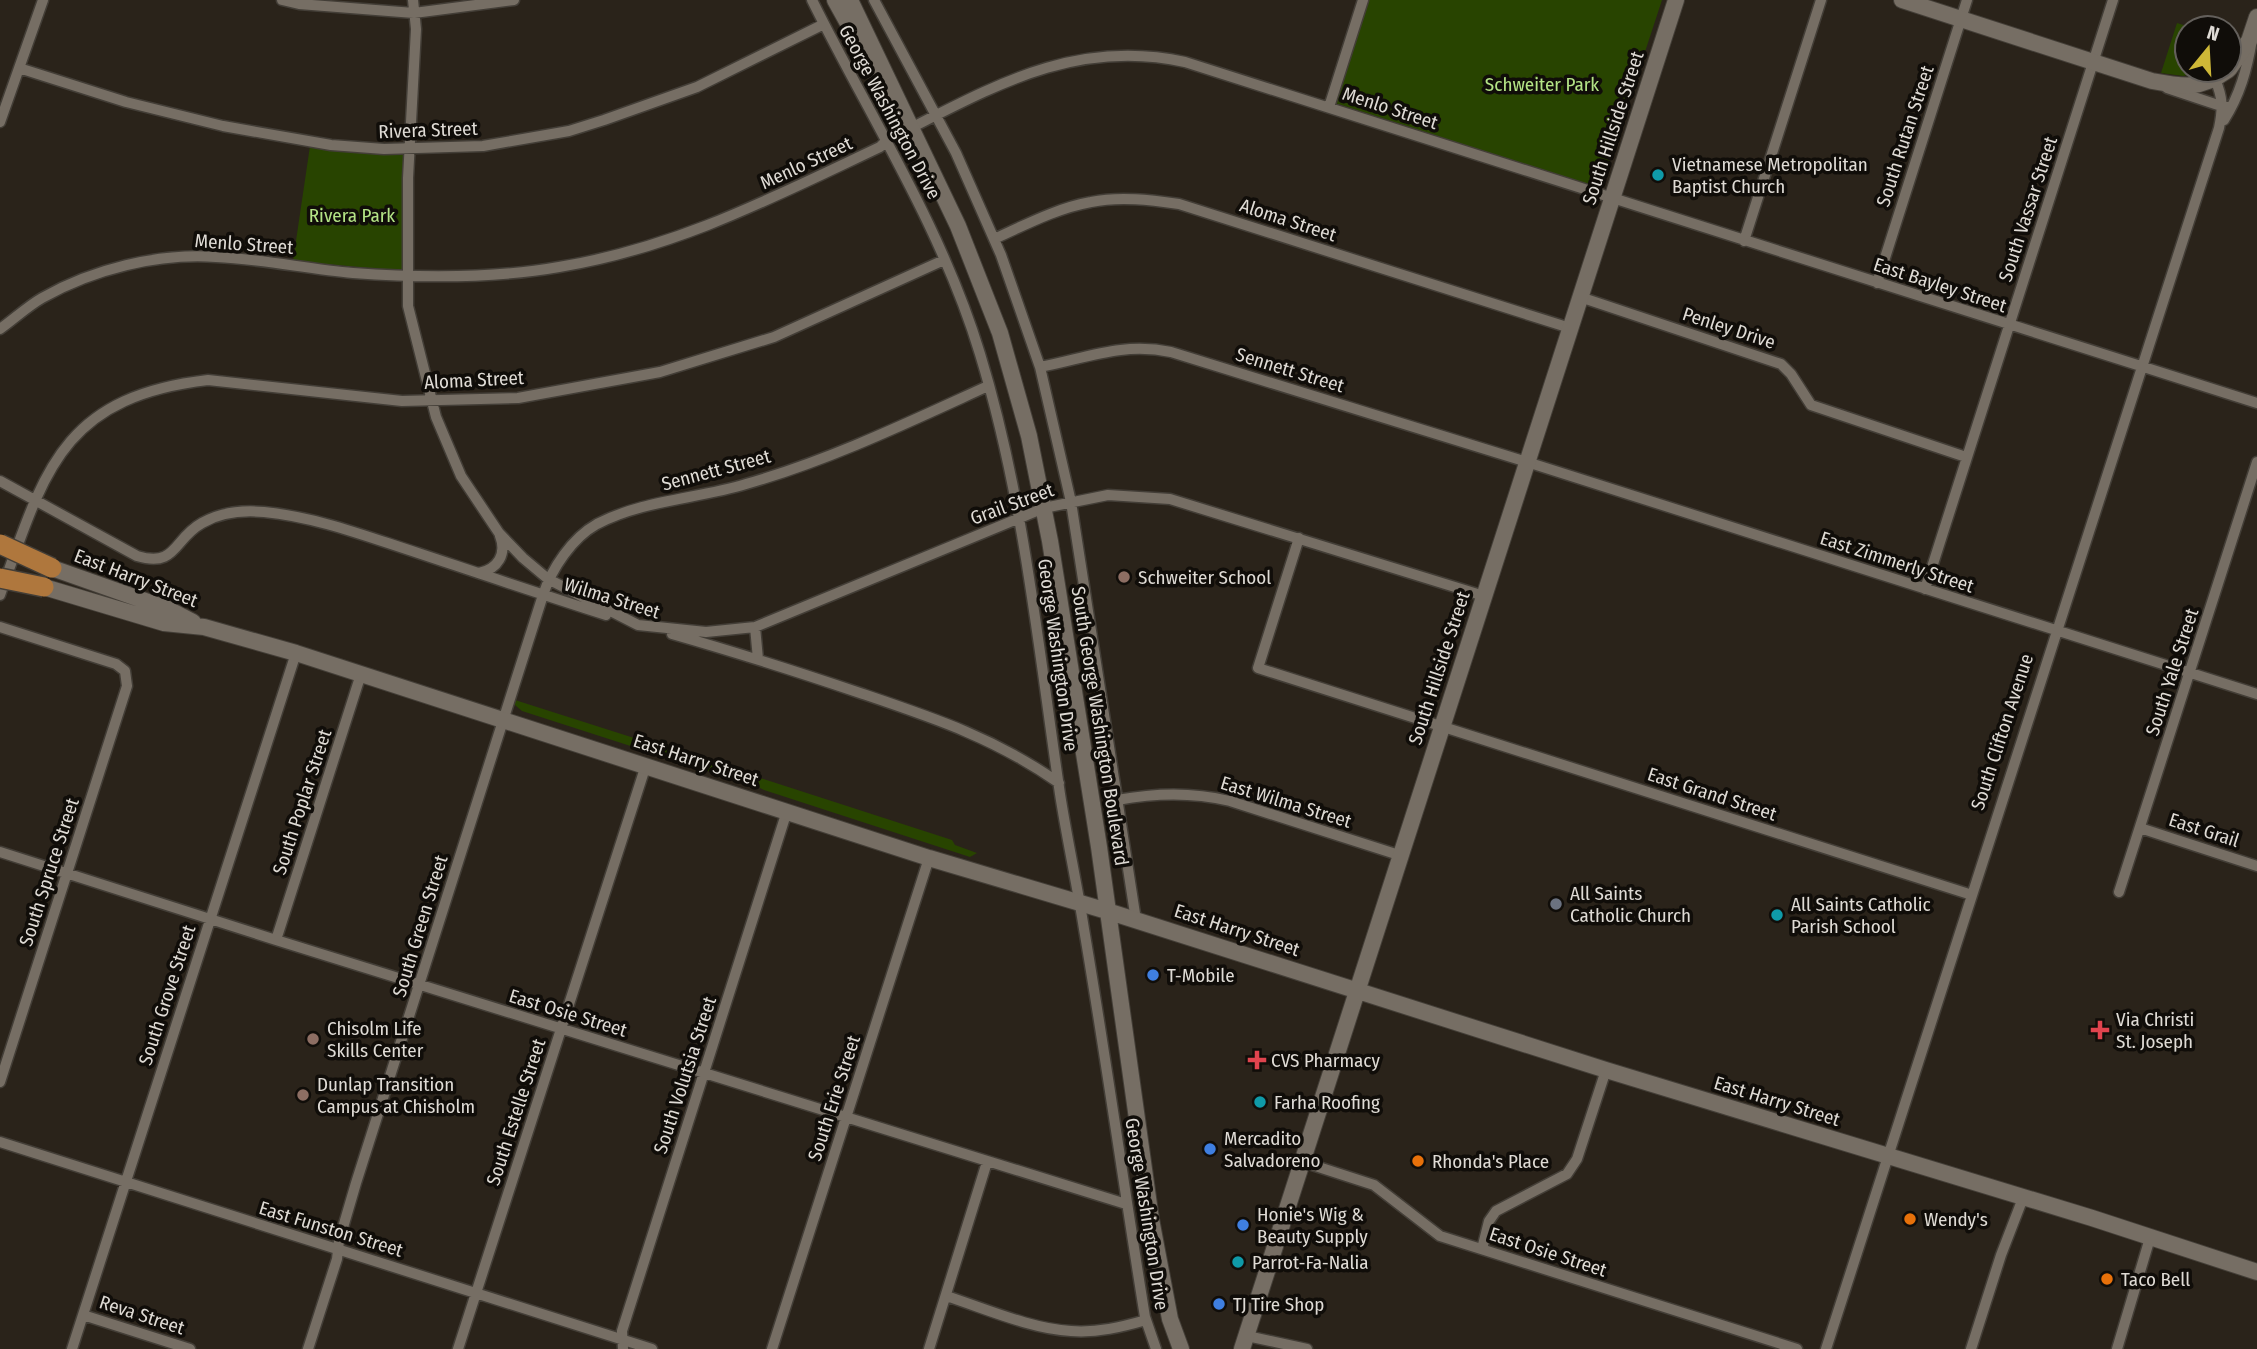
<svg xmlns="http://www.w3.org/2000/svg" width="2257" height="1349" viewBox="0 0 2257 1349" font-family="'Fira Sans Condensed',sans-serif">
<rect width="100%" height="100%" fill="#2a231a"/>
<!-- green -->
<path fill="#284400" d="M1368 0H1662L1600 189 1335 103Z
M2177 23 2193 28H2187V70H2210L2183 76 2161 73Z
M310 146 360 153 404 152 402 271 293 261Z
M515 700 747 774 743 781H739L522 711 515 705Z
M757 777 952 840 955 845 977 853 970 857 764 790 760 788Z"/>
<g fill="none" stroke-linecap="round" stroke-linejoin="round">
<!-- street casing -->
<g stroke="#433e37" stroke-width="13">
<path id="street" d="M282 0 299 4 414 13 514 0
M413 0 416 29 408 178V306L436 417 461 476 499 533 523 558 548 579 638 625 706 632 755 627 1044 508 1108 495 1170 499 1484 596
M812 0C870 117 942 228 980 354 1024 498 1038 646 1060 794 1067 839 1077 884 1084 929 1106 1058 1124 1188 1145 1317L1156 1349
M874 0 956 153 1001 255 1040 367 1071 502 1136 920
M19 68 126 102 223 126 331 145 384 149 483 146 569 131 604 120 697 87 824 24
M2167 88 2224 107H2228
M1329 107 1363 0
M2224 120C2240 95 2247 69 2252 40
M0 122 43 0
M994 239C1025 225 1057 208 1091 202 1120 196 1151 200 1179 204L1570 328
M1744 241 1821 0
M1877 283 1967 0
M1580 297 1781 364 1791 374 1811 405 1966 457
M0 329C14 319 28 306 42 298 93 269 158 253 216 257 262 259 307 269 353 273 421 278 491 279 559 267 676 248 774 197 880 147L887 140C986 91 1070 37 1185 62L2257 403
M1040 367C1087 358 1122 342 1171 352L1527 462 2257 694
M0 481 137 556C177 568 173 539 202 523 221 512 242 510 264 512 317 517 368 537 418 553 481 574 543 595 606 615
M1299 538 1258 668 1972 895
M479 573C498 569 507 554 500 536
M1925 589 2113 0
M0 595C44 472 61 397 208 380L402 401 518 398 660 372 774 337 944 260
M0 627 116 664 125 671 127 686 0 1082
M755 627 758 659
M672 634C735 652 798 672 860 693 934 718 995 738 1059 783
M1117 800C1156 793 1191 792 1230 801L1402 856
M2140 828 2257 866
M0 852 276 940 1126 1204
M2119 892 2257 462
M276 940 361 674
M0 1142 652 1349
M1303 1162 1374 1185 1440 1236 1797 1349
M1482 1249 1489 1221 1496 1211 1567 1174 1577 1159 1606 1070
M946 1296C984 1308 1031 1329 1071 1331 1097 1333 1122 1327 1146 1320
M83 1315 190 1349
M1247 1336 1307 1349
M72 1349 296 653
M308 1349 337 1259 339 1241 356 1183 543 595C552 568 572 538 597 524 643 500 697 499 746 484 830 460 909 422 988 386
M458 1349 646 765
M623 1349 622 1331 787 811
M772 1349 929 858
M929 1349 987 1162
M1826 1349 2219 128C2223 108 2223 98 2215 79
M1971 1349 2001 1255 2023 1198
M2117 1349 2150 1238"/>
</g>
<!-- secondary casing -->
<g stroke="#433e37" stroke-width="18">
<path id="secondary" d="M835 0 889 97
M850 0 958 226 1000 333 1029 436 1050 541 1099 847 1151 1219 1170 1319 1181 1349
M1902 0 2152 81C2184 87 2200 90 2228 70
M2229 69 2249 41 2257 17
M52 568 168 609 193 622
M44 587 164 623 204 627 296 653 929 858 1107 911 1606 1070 2092 1218 2257 1272
M1242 1349 1676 0"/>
</g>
<!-- street -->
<use href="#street" stroke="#766e64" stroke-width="10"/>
<!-- secondary -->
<use href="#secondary" stroke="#766e64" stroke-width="16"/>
<!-- highway-bridge casing -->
<g stroke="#433e37" stroke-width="22" stroke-linecap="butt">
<path id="highway-bridge" d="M0 544 52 568
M0 578 44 587"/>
</g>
<!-- highway-bridge -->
<use href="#highway-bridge" stroke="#af773d" stroke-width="19"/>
</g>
<!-- markers -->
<g fill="#0f9aa8" stroke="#100d09" stroke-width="2.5">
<circle cx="1658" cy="175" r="7"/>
<circle cx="1777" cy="915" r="7"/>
<circle cx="1260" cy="1102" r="7"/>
<circle cx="1238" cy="1262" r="7"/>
</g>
<g fill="#8d6e63" stroke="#100d09" stroke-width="2.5">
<circle cx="1124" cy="577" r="7"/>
<circle cx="313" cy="1039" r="7"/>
<circle cx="303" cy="1095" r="7"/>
</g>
<circle fill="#6b7280" stroke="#100d09" stroke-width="2.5" cx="1556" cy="904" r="7"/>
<g fill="#3f7fe0" stroke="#100d09" stroke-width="2.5">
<circle cx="1153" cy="975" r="7"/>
<circle cx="1210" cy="1149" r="7"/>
<circle cx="1243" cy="1225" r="7"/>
<circle cx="1219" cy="1304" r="7"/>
</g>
<g fill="#e0444e" stroke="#100d09" stroke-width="2.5">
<path d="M2096.5 1019.5h7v7h7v7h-7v7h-7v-7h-7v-7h7z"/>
<path d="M1253.5 1049.5h7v7h7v7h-7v7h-7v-7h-7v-7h7z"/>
</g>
<g fill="#e8710a" stroke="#100d09" stroke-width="2.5">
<circle cx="1418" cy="1161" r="7"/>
<circle cx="1910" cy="1219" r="7"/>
<circle cx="2107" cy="1279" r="7"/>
</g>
<g text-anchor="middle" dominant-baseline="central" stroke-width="7" stroke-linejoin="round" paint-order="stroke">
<!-- park labels -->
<g font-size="19" fill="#b4e486" stroke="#100d09">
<text x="1542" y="84">Schweiter Park</text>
<text x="352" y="215">Rivera Park</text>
</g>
<!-- street labels -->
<g font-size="19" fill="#dfdbd5" stroke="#100d09">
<text transform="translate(1390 108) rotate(18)">Menlo Street</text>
<text transform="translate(890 112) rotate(62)">George Washington Drive</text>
<text transform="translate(1613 128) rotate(-72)">South Hillside Street</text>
<text transform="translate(428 130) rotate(-2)">Rivera Street</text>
<text transform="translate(1905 136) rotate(-72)">South Rutan Street</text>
<text transform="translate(806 163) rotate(-25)">Menlo Street</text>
<text transform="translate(2028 209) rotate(-72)">South Vassar Street</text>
<text transform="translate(1288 220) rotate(18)">Aloma Street</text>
<text transform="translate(244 244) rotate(4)">Menlo Street</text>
<text transform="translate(1940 285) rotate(18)">East Bayley Street</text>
<text transform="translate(1729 328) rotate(18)">Penley Drive</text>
<text transform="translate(1290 370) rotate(17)">Sennett Street</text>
<text transform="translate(474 380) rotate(-3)">Aloma Street</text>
<text transform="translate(716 470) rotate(-15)">Sennett Street</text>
<text transform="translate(1012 504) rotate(-20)">Grail Street</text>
<text transform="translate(1897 562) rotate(18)">East Zimmerly Street</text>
<text transform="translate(136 578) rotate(21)">East Harry Street</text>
<text transform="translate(612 598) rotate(17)">Wilma Street</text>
<text transform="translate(1058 655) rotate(82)">George Washington Drive</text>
<text transform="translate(1439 668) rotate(-72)">South Hillside Street</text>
<text transform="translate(2172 672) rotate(-72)">South Yale Street</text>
<text transform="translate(1100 726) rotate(81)">South George Washington Boulevard</text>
<text transform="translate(2002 732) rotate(-72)">South Clifton Avenue</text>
<text transform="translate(696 760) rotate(18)">East Harry Street</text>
<text transform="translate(1712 794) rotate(18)">East Grand Street</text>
<text transform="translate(302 802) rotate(-72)">South Poplar Street</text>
<text transform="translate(1286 802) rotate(17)">East Wilma Street</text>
<text transform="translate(2204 830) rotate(18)">East Grail</text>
<text transform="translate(49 872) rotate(-72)">South Spruce Street</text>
<text transform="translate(420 926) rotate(-73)">South Green Street</text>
<text transform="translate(1237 930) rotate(18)">East Harry Street</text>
<text transform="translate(167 995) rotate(-72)">South Grove Street</text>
<text transform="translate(568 1013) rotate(17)">East Osie Street</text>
<text transform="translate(685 1075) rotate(-72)">South Volutsia Street</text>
<text transform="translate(834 1098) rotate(-72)">South Erie Street</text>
<text transform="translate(1777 1101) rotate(17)">East Harry Street</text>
<text transform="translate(516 1112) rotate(-72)">South Estelle Street</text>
<text transform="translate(1147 1214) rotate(81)">George Washington Drive</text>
<text transform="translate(331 1229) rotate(17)">East Funston Street</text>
<text transform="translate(1548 1252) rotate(18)">East Osie Street</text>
<text transform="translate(142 1315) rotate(18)">Reva Street</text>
</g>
<!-- poi labels -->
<g font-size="19" fill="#dfdbd5" stroke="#100d09" text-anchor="start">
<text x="1672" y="164">Vietnamese Metropolitan<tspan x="1672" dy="22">Baptist Church</tspan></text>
<text x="1138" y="577">Schweiter School</text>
<text x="1570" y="893">All Saints<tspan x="1570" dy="22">Catholic Church</tspan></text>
<text x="1791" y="904">All Saints Catholic<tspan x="1791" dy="22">Parish School</tspan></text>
<text x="1167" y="975">T-Mobile</text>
<text x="2116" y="1019">Via Christi<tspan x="2116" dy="22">St. Joseph</tspan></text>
<text x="327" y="1028">Chisolm Life<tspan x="327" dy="22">Skills Center</tspan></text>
<text x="1271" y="1060">CVS Pharmacy</text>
<text x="317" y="1084">Dunlap Transition<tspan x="317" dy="22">Campus at Chisholm</tspan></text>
<text x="1274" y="1102">Farha Roofing</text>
<text x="1224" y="1138">Mercadito<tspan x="1224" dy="22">Salvadoreno</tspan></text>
<text x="1432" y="1161">Rhonda's Place</text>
<text x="1257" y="1214">Honie's Wig &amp;<tspan x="1257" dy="22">Beauty Supply</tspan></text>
<text x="1924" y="1219">Wendy's</text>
<text x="1252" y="1262">Parrot-Fa-Nalia</text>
<text x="2121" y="1279">Taco Bell</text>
<text x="1233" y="1304">TJ Tire Shop</text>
</g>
</g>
<!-- north arrow -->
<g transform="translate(2208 49) rotate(18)"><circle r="33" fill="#100d09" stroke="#635f5b" stroke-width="2"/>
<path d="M0-5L12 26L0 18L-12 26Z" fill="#ceb837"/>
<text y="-10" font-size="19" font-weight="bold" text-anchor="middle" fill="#dfdbd5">N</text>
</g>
</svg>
